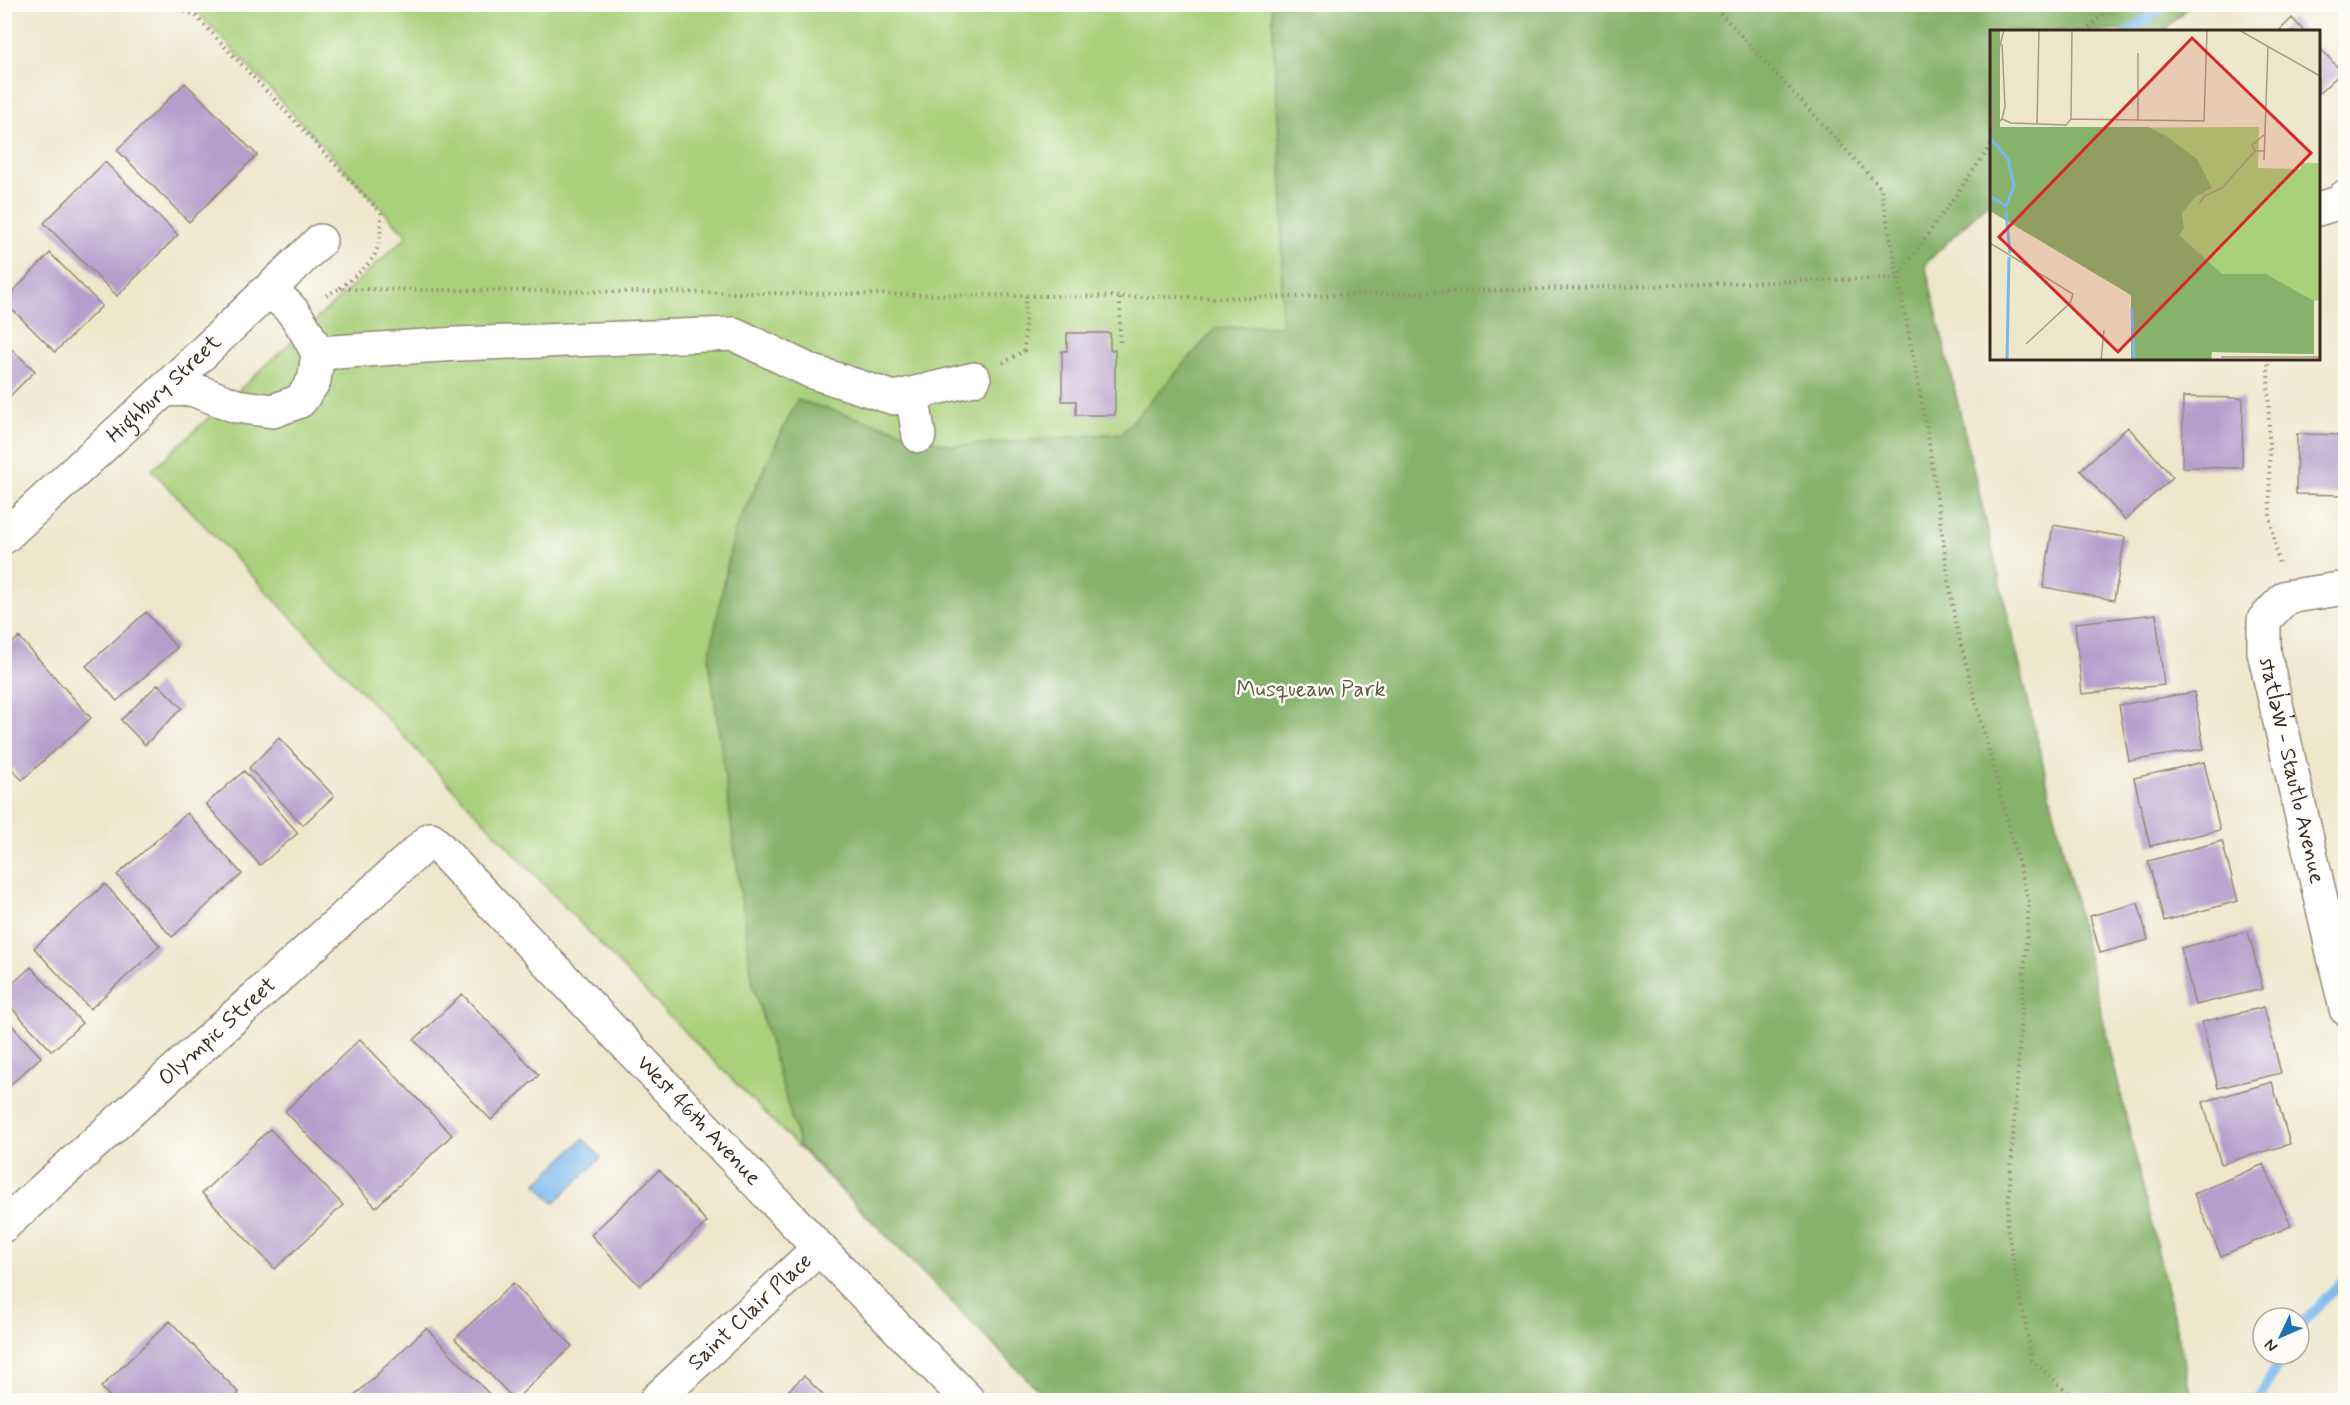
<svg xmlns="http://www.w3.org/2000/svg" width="2350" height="1405" viewBox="0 0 2350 1405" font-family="Mynerve,sans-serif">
<rect width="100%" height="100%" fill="#fdfcf7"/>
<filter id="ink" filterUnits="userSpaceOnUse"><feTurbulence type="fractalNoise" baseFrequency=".0167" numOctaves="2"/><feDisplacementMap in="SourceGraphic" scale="12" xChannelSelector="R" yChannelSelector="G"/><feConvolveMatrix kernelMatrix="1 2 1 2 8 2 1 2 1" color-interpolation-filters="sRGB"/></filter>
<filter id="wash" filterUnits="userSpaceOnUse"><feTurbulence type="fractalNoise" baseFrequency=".008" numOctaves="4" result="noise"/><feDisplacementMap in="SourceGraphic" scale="24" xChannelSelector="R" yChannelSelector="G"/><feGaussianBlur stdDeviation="1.35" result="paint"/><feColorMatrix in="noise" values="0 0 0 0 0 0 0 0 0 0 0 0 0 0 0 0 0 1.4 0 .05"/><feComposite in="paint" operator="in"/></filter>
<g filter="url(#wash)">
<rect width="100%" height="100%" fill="#ede7cc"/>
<!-- green -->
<path fill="#a9d07b" stroke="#727d4c" stroke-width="1.5" d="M191 5H2190L2163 31 1992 32 1991 199 1925 264 1048 1400 634 980 152 470 407 236Z"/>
<!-- forest -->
<path fill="#86b26b" stroke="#606e44" stroke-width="1.5" d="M1271 5H2190L2163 31 1992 32 1991 199 1925 264 2193 1400H1048L800 1147 753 985 709 659 734 532 797 400 952 446 1122 433 1216 328 1281 325 1283 201Z"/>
<!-- water -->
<path fill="#78b7ec" stroke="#5a7085" stroke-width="1.5" d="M583 1139 601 1158 554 1203 536 1184Z"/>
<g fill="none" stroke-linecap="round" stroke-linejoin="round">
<!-- stream -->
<path stroke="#78b7ec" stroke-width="10" d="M2128 32 2167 4
M2299 1326 2346 1277
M2258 1400 2284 1354"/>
</g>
<g id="blocks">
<!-- building -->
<path fill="#b49fcc" d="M2292 18 2305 32H2278Z
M2318 46 2342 72 2318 94Z
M185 83 257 155 189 222 117 150Z
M105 162 178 235 117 296 44 223Z
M50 253 102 306 55 352 4 301Z
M1067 333H1110V350H1115V415H1076V401H1062V351H1067Z
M4 342 35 371 4 402Z
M2183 397 2243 398 2242 468 2182 467Z
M2128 427 2173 477 2125 520 2080 470Z
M2297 434 2346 435V495L2296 494Z
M2053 525 2125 537 2114 600 2043 587Z
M146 612 177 648 117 701 86 666Z
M2156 614 2164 685 2082 694 2075 623Z
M19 637 91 718 22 780 4 760V650Z
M158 684 182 708 145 745 121 720Z
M2194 692 2204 749 2129 761 2119 705Z
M279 738 334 796 303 825 249 768Z
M2204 762 2220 830 2150 846 2134 778Z
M244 771 298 833 260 865 206 804Z
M187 813 242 874 172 937 117 875Z
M2222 841 2238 901 2164 921 2148 861Z
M105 884 160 946 90 1009 34 948Z
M2138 903 2148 940 2100 953 2090 916Z
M2248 931 2263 989 2195 1005 2181 948Z
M31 967 82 1023 52 1051 4 1000V991Z
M462 994 539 1075 491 1120 414 1040Z
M2264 1007 2281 1073 2218 1088 2202 1022Z
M4 1017 41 1057 10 1085 4 1079Z
M360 1039 452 1135 376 1207 285 1111Z
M2272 1082 2290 1144 2221 1164 2203 1102Z
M270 1129 343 1205 275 1269 202 1193Z
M2264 1164 2291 1226 2221 1256 2194 1194Z
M659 1170 707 1222 640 1286 591 1235Z
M513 1283 572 1346 515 1400 455 1339Z
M170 1321 239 1393 232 1400H113L101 1387Z
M426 1328 495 1400H350Z
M804 1376 828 1400H778Z"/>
</g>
</g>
<g filter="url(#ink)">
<use href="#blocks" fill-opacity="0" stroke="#948875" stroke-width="1.5"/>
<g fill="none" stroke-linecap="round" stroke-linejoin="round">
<!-- minor casing -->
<g stroke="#948875" stroke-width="36">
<g id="minor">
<path d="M2318 209 2338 203 2346 196"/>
<path d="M318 353 457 344 734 334 810 371 894 398 974 379"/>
<path d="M164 390 192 389 236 406 273 411 300 401 314 381 318 353C306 332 290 296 264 293"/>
<path d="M912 395 919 436"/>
<path id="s1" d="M4 537 164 390 320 241"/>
<path id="s2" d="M2346 588 2286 597 2264 620V652L2346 1009"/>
<path id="s3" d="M4 1225 431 839 819 1248 968 1400"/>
<path id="s4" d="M656 1400 819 1248"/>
</g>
</g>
<!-- path -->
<path stroke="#948875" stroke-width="4" stroke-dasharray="1.5 4.5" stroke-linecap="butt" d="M162 4 195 15 381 213C381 258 374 261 340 288
M1712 4 1881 188 1927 430 1955 622 2029 903 2007 1226 2032 1360 2076 1400
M2085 32 2113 4
M326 295 339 289 1253 298 1897 278 1992 144
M1120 342V296
M2268 358 2270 516 2279 564
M1003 363 1024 351 1026 295"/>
<!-- minor -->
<use href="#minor" stroke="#fff" stroke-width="33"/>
</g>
</g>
<g text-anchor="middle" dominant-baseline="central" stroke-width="5" stroke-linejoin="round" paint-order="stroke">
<!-- street labels -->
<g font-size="22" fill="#3b2a1e" stroke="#fdfcf7">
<text stroke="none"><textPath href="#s1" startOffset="218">Highbury Street</textPath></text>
<text stroke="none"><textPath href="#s2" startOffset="246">statl̓əw̓ - Stautlo Avenue</textPath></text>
<text stroke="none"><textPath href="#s3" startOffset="288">Olympic Street</textPath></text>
<text stroke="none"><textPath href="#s3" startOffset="964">West 46th Avenue</textPath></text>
<text stroke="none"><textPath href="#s4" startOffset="129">Saint Clair Place</textPath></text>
</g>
<!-- park labels -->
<g font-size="22" fill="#5c5c3a" stroke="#fdfcf7">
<text x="1311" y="690">Musqueam Park</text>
</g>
</g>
<!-- overview -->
<g transform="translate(1990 30)">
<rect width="330" height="330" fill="#ede7cc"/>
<path d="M0 0H10V98L269 97 268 138 311 139V133H330V270L324 271V324L222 322 221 330H141V265L0 180Z" fill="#a9d07b"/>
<path d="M0 0H10V97H158L176 106 207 129 222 158 205 167 192 183 194 199 189 205 232 244H276L324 271V324L222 322 221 330H141V265L0 181Z" fill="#86b26b"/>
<path fill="none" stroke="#78b7ec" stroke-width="3" d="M0 108 18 129 24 156 16 176 0 166M16 182 20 223M142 279 144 330M17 330 19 227"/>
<path fill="none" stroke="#a69b86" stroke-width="1.5" d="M249 0 330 46M148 23V90M12 89 21 93 76 95 81 89M81 89 214 91 217 0M81 89 82 0M47 94 49 0M0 101 6 78 7 27 14 0M0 101 12 89 15 77 12 14M274 105 262 115 265 121H274M274 130 278 17M209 174 214 166 232 158 265 121M0 213 83 264 80 273 36 314M231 327H330M111 330 114 300"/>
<path fill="#d62828" fill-opacity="0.15" stroke="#d62828" stroke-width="3" d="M202 8 321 123 128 322 9 207Z"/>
<rect width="330" height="330" fill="none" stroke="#3b2a1e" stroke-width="3"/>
</g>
<!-- margin -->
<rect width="2350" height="1405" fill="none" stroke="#fdfcf7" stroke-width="24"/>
<!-- north arrow -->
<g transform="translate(2281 1336) rotate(226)"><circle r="28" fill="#fdfcf7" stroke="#afa8a0" stroke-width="1.5"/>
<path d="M0-4.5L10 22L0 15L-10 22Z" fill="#1f6fb2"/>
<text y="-9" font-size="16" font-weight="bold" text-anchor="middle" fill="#3b2a1e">N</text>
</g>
</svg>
